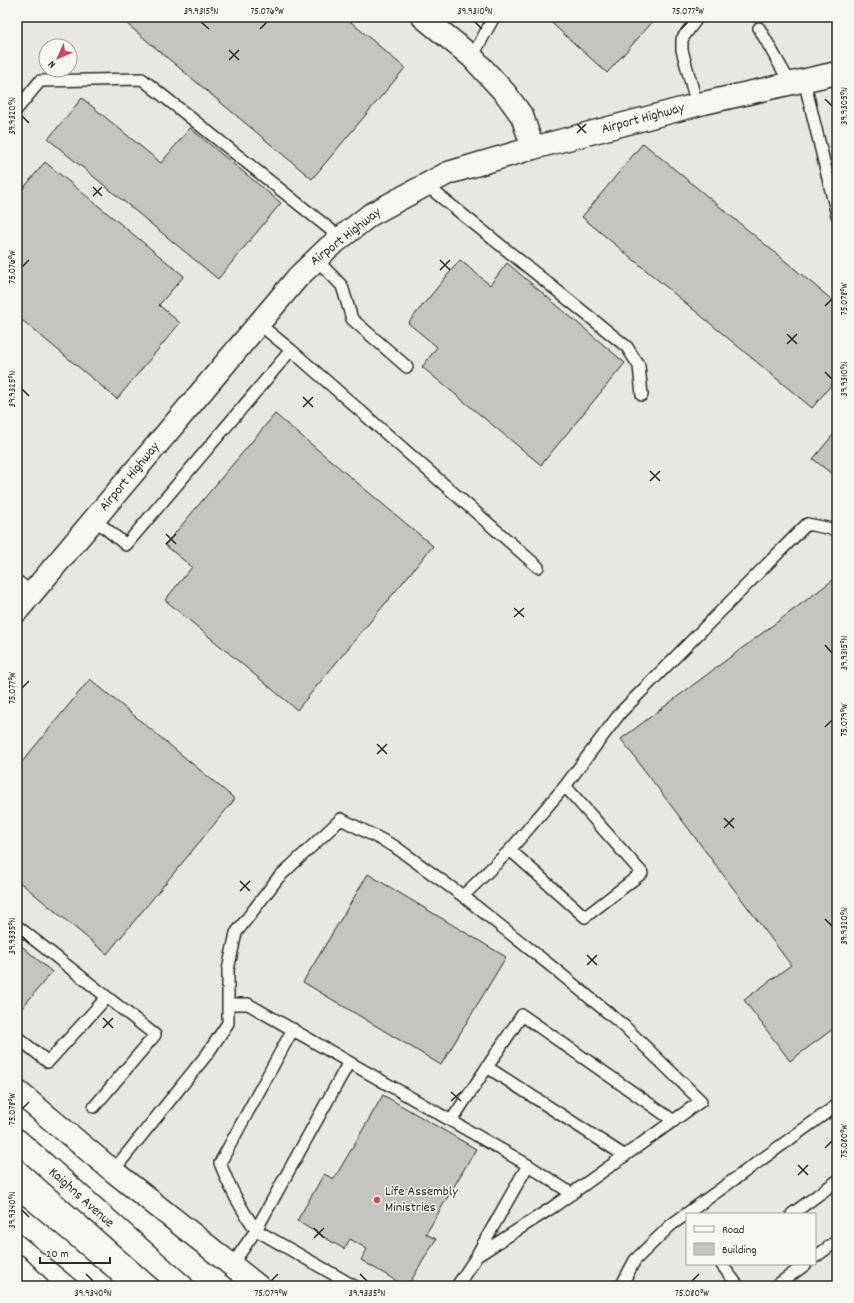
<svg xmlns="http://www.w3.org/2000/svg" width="854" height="1303" viewBox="0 0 854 1303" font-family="Dekko,sans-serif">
<rect width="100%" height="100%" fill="#f6f6f2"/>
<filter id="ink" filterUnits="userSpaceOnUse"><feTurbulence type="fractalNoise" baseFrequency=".025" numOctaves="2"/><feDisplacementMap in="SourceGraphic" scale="8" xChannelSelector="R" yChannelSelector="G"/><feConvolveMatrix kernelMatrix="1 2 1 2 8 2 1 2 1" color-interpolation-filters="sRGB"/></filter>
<g filter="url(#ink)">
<!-- built -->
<path fill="#e7e7e3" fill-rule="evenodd" d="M17 17H837V1286H258L17 1091ZM46 46H70V70H46ZM687 1214H815V1264H687Z"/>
<!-- building -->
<path fill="#c3c3c0" stroke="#2b2b2b" d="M134 17H345L405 68 312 179 127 24Z
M545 17H657L607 73Z
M82 98 161 163 190 128 281 203 218 279 48 139Z
M643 143 837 304V378L812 408 582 217Z
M45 162 184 276 159 305 180 323 117 399 17 316V196Z
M460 260 490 285 507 263 625 363 541 465 422 367 437 347 408 323Z
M275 414 433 546 297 710 165 600 192 567 165 545Z
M837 430V478L813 459Z
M837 577V1026L790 1061 744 1000 791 965 621 739Z
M90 679 235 799 107 954 17 880V768Z
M368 874 506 957 441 1065 303 982Z
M17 942 52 972 17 1014Z
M383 1095 476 1149 426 1234 436 1239 408 1286H405L361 1260 367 1249 350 1239 344 1249 297 1221 324 1174 334 1179Z"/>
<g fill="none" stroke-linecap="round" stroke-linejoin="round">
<!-- service casing -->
<g stroke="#2b2b2b" stroke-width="14">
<path id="service" d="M759 28 790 83
M472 57 494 17
M804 80 837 215
M697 105 682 50V39L698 17
M17 109 40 81 142 79 341 238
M426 185 627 347 639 366 642 395
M316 259 342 286 352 319 407 367
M291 350 538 567
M94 519 126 545 291 350 259 324
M17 581 33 593
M510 850 585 917 642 873 565 786
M463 896 510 850 565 786 621 712 807 524 837 530
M17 926 155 1035 94 1107
M228 1004H248L528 1165
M293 1029 220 1163C229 1187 241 1209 256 1230L349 1062
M17 1037 48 1062 107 997
M487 1067 625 1156
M451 1121 522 1015 674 1121
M113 1171 208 1053 228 1023V970L236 933 278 878 341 819 394 846 463 896 556 970 624 1026 701 1101 553 1207 477 1256 457 1286
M792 1214 837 1181
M478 1253 528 1165 572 1194
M815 1257 837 1241
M723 1264 722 1265 738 1286
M232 1265 256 1230 354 1286
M621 1286 635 1260 671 1225 837 1105
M776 1286 806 1264"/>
</g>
<!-- minor casing -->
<g stroke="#2b2b2b" stroke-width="25">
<path id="minor" d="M423 17 472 57 506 94 522 116 533 148
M17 611 298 277 328 248 370 215 448 173 533 148 704 103 837 73"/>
</g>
<!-- trunk casing -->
<g stroke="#2b2b2b" stroke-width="25">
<path id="trunk" d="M17 1091 113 1171 258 1286
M17 1140 182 1286
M17 1216 101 1286
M17 1266 37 1286"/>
</g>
<!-- service -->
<use href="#service" stroke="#f6f6f2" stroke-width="11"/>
<!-- minor -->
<use href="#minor" stroke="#f6f6f2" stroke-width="22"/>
<!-- trunk -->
<use href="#trunk" stroke="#f6f6f2" stroke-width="22"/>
</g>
</g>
<!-- ticks -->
<path fill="none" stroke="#2b2b2b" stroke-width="1.5" d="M201 22 209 29M475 22 482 29M260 29 267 22M681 29 688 22M229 50 239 60M229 60 239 50M825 99 832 106M22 116 29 123M577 124 586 133M577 133 586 124M93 187 102 196M93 196 102 187M440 260 450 270M22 267 29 260M440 270 450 260M825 306 832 299M787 334 797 344M787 344 797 334M825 372 832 379M22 389 29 396M303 397 313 407M303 407 313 397M650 471 660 481M650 481 660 471M166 534 176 544M166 544 176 534M514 608 524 617M514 617 524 608M825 645 832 653M22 688 29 681M825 727 832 720M377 744 387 754M377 754 387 744M724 818 734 828M724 828 734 818M240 881 250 891M240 891 250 881M825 919 832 926M22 936 29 943M587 955 597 965M587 965 597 955M103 1018 113 1028M103 1028 113 1018M451 1092 461 1101M451 1101 461 1092M22 1109 29 1102M825 1148 832 1141M798 1165 808 1175M798 1175 808 1165M22 1210 29 1217M314 1228 324 1238M314 1238 324 1228M86 1274 93 1281M360 1274 367 1281M271 1281 278 1274M692 1281 699 1274"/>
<!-- markers -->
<circle fill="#d1495b" stroke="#f6f6f2" stroke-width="1.5" cx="377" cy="1200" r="4"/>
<g text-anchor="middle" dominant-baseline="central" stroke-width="3" stroke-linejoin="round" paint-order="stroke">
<!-- street labels -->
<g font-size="14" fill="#2b2b2b" stroke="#f6f6f2">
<text transform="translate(643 119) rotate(-15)">Airport Highway</text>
<text transform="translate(346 237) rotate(-38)">Airport Highway</text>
<text transform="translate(130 477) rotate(-50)">Airport Highway</text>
<text transform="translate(81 1198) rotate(42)">Kaighns Avenue</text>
</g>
<!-- poi labels -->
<g font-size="14" fill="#2b2b2b" stroke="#f6f6f2" text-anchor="start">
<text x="385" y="1192">Life Assembly<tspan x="385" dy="16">Ministries</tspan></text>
</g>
</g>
<!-- margin -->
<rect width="854" height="1303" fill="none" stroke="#f6f6f2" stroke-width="44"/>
<!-- legend -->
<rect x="686" y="1213" width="130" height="52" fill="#f6f6f2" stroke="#a5a5a2"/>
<rect x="694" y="1226" width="20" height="6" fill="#f6f6f2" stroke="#a5a5a2"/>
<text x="722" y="1233" font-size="12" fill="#2b2b2b">Road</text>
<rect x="694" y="1243" width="20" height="12" fill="#c3c3c0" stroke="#a5a5a2"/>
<text x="722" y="1253" font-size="12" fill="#2b2b2b">Building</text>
<!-- north arrow -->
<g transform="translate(58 58) rotate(225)"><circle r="19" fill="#f6f6f2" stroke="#a5a5a2"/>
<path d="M0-3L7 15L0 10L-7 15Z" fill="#d1495b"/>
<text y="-6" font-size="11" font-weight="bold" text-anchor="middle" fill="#2b2b2b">N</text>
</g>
<!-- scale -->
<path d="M40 1257v6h70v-6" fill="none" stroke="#2b2b2b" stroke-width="2"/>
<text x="46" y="1257" font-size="12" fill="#2b2b2b" stroke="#f6f6f2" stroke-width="3" paint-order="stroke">20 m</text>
<rect x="22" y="22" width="810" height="1259" fill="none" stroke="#2b2b2b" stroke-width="1.5"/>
<g font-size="10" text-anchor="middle" fill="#2b2b2b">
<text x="201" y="14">39.9315°N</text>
<text x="267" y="14">75.076°W</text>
<text x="475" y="14">39.9310°N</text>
<text x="688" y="14">75.077°W</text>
<text transform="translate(843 106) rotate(-90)" y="4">39.9305°N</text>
<text transform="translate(11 116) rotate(-90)" y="4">39.9320°N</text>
<text transform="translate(11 267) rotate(-90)" y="4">75.076°W</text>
<text transform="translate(843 299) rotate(-90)" y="4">75.078°W</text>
<text transform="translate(843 379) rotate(-90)" y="4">39.9310°N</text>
<text transform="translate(11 389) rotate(-90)" y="4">39.9325°N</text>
<text transform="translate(843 653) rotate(-90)" y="4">39.9315°N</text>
<text transform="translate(11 688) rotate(-90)" y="4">75.077°W</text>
<text transform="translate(843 720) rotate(-90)" y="4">75.079°W</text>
<text transform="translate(843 926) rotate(-90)" y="4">39.9320°N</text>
<text transform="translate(11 936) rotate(-90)" y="4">39.9335°N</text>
<text transform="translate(11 1109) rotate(-90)" y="4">75.078°W</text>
<text transform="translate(843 1141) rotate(-90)" y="4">75.080°W</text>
<text transform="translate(11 1210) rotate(-90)" y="4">39.9340°N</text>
<text x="93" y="1296">39.9340°N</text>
<text x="271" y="1296">75.079°W</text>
<text x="367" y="1296">39.9335°N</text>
<text x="692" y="1296">75.080°W</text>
</g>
</svg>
